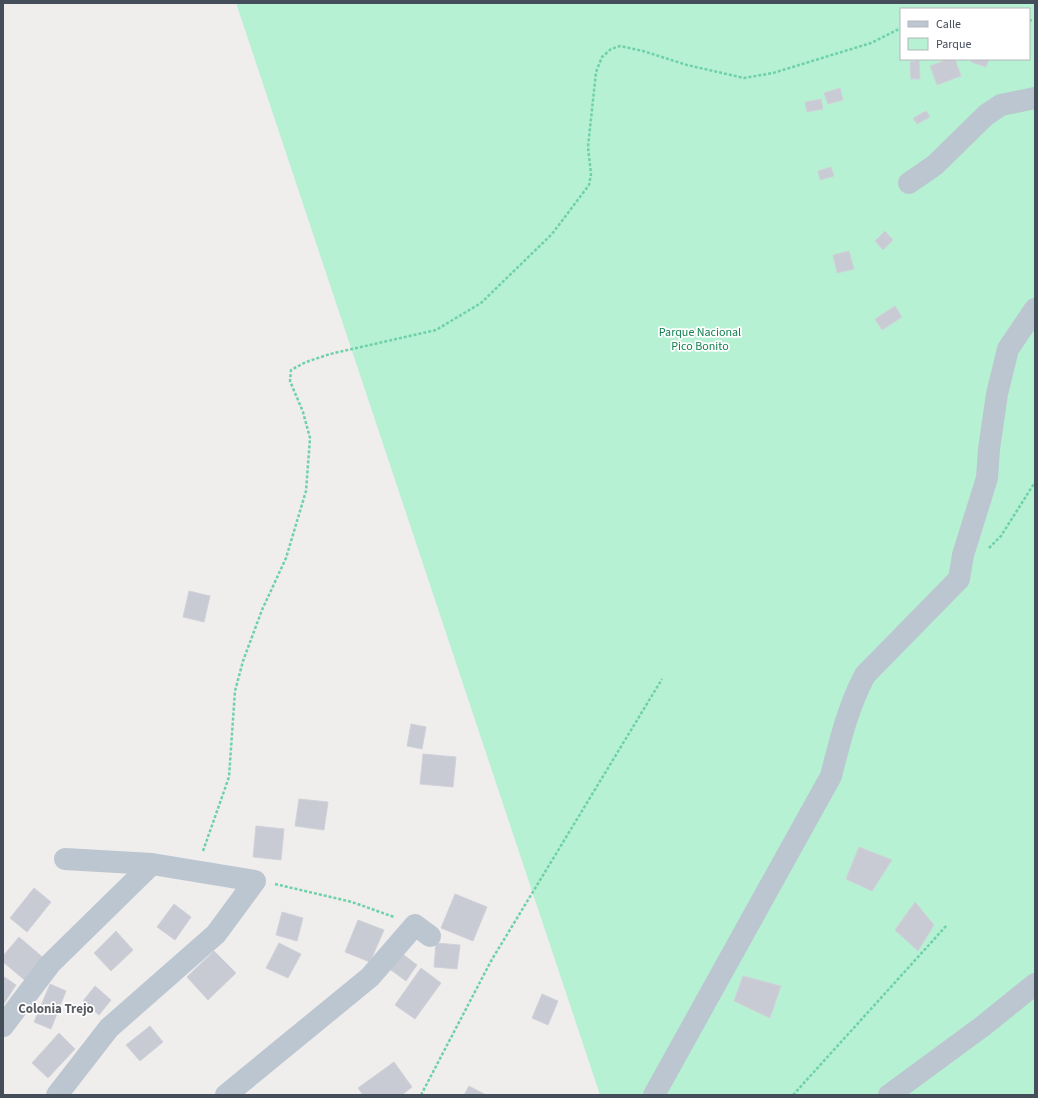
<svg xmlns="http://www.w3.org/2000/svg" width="1038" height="1098" viewBox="0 0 1038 1098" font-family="'Source Sans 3',sans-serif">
<rect width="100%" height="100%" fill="#f0eded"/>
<!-- green -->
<path fill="#b7f1d3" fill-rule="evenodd" d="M236 3H1035V1095H600ZM901 9H1029V59H901Z"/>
<!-- building -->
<path fill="#c8cbd3" stroke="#d0d2d9" d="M948 59H955L961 76 937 85 930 66Z
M972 59H989L986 67 971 62Z
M919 60 920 79H911L910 62Z
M840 88 843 100 828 104 824 93Z
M821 99 823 109 807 112 805 102Z
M926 111 930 117 917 124 913 118Z
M831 167 834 176 820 180 818 171Z
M885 231 893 240 883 250 875 241Z
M849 251 854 269 837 273 833 255Z
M895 306 902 317 882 330 875 319Z
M189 591 210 596 204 622 183 617Z
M411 724 426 727 422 749 407 746Z
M423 754 456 757 453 787 420 784Z
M299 799 328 802 324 830 295 826Z
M256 826 284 829 281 860 253 857Z
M859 847 892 860 872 891 846 879Z
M34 888 51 902 27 932 10 918Z
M455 894 487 907 473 941 441 928Z
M915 902 934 925 918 951 895 930Z
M174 904 191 917 175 940 157 927Z
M282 912 303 918 297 941 276 935Z
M358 920 384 930 370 962 345 952Z
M116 931 133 950 111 971 94 953Z
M19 937 46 960 27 982 3 962V956Z
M279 943 301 954 288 978 266 968Z
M436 943 460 945 457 969 434 967Z
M396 949 417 965 406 981 384 965Z
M214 951 236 973 208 1000 187 977Z
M421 968 441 983 415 1019 395 1005Z
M3 976 16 985 3 1005Z
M743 976 781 986 770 1018 734 1001Z
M50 984 66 991 51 1029 34 1022Z
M95 986 111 1000 99 1015 83 1001Z
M542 994 558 1001 548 1025 532 1018Z
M150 1026 163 1042 140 1061 126 1045Z
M59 1033 75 1049 48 1078 32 1063Z
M394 1062 412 1087 402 1095H363L358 1088Z
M469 1086 486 1095H464Z"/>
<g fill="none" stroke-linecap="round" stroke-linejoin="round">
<!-- path -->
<path stroke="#6dd1a9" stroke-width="2.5" stroke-dasharray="3 2" stroke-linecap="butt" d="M1029 20 1035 21
M989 548 1001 536 1035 482
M203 851 229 777 235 691 243 661 262 610 286 558 306 491 310 438 303 412 290 381 291 370 306 362 330 354 436 330 481 303 552 234 589 185 591 174 588 147 596 72 602 57 611 49 620 46 643 51 687 65 744 78 773 73 871 43 901 28
M275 884 352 902 394 917
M421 1095 491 961 662 679
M793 1095 947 925"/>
<!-- minor -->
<path stroke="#bcc6d0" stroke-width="22" d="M909 183 935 165 986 115 1001 105 1035 98
M3 1026 50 964 152 864
M57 1095 109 1028 216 934 255 881 152 864 65 859
M226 1095 370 977 415 925 430 936
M654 1095 831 776C840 741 848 707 865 675L959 579 963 555 987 478 989 449 997 394 1008 349 1035 309
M889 1095 983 1026 1035 984"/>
</g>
<g text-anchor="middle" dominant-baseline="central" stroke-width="3.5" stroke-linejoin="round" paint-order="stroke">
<!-- park labels -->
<g font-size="12" fill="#118153" stroke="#fff">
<text x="700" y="332">Parque Nacional<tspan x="700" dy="14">Pico Bonito</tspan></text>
</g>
<!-- neighbourhood labels -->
<g font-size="13" font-weight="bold" fill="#595c62" stroke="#fff">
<text x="56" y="1009">Colonia Trejo</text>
</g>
</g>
<!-- border -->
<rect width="1038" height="1098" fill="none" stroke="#444e5b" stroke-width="8"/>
<!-- legend -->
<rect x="900" y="8" width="130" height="52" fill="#ffffff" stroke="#b4b8bd"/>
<rect x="908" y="21" width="20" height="6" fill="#bcc6d0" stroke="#b4b8bd"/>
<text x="936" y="28" font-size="12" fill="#444e5b">Calle</text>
<rect x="908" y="38" width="20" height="12" fill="#b7f1d3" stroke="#b4b8bd"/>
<text x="936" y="48" font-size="12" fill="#444e5b">Parque</text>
</svg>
